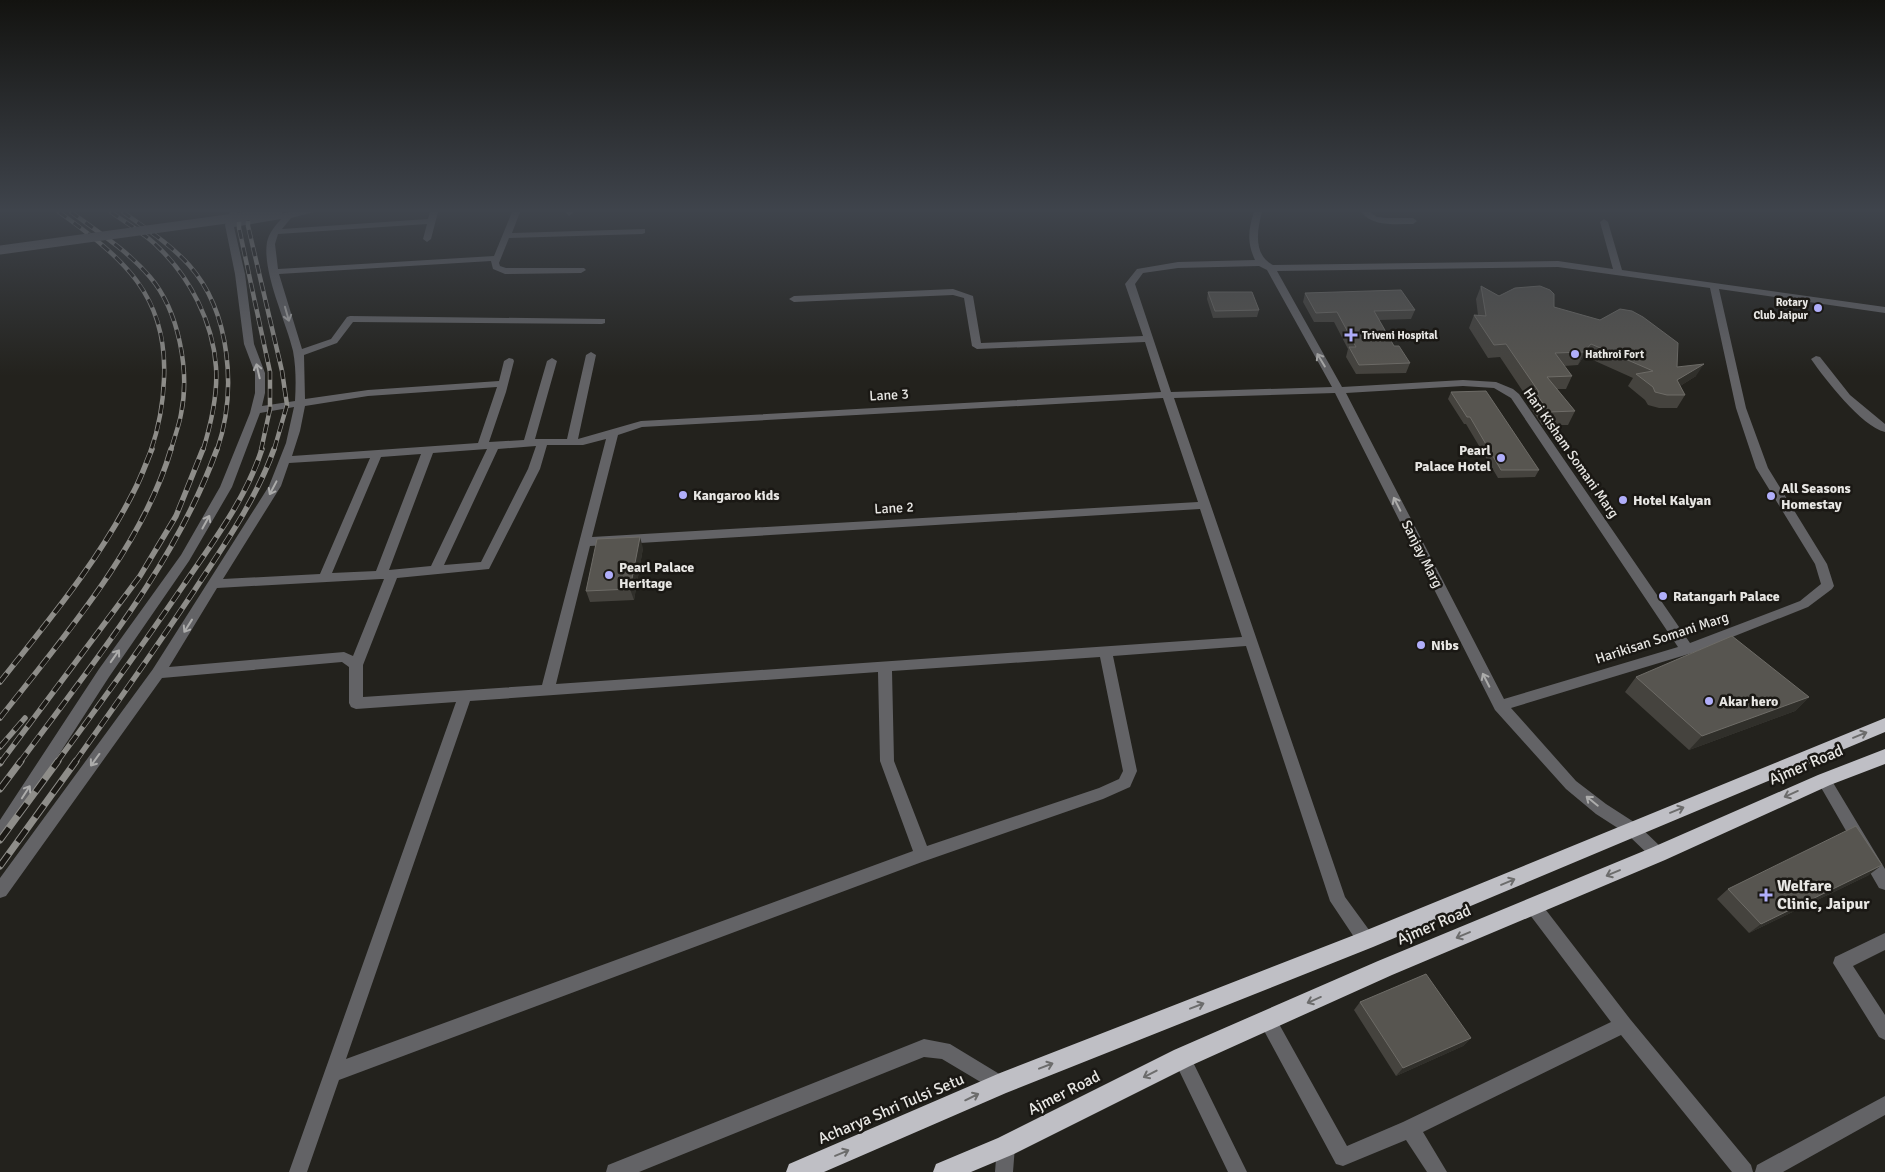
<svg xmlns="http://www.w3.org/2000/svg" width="1885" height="1172" viewBox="0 0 1885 1172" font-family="Signika,sans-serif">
<rect width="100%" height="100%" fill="#23221d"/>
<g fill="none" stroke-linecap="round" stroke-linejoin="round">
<!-- minor -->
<path fill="#636366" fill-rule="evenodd" d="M230 212H238L235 222 289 212H314L291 218 282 229 428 219 430 212H438L431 239 427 242 423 239 427 224 278 234 275 244 278 269 494 256 512 212H520L512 233 645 229V233L642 234 509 238 499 263 500 266 506 268H584L586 270 581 273 505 274 493 269 491 261 279 274 302 349 331 339 347 317 350 316 605 319V323L602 324 353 322 337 343 304 355 305 399 368 390 499 381 504 361 509 358 513 359 514 361 506 392 489 442 524 440 547 361 552 358 557 361 535 439H567L586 355 591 352 596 355 578 439 641 421 1161 392 1145 342 977 349 972 346 964 298 953 295 794 302 789 299 794 296 953 289 973 296 981 343 1143 336 1125 284 1137 269 1178 262 1255 260C1247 243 1248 230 1254 212H1262C1257 230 1253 255 1273 265L1558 261 1613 269 1600 222 1604 219 1608 222 1622 270 1885 307V313L1719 289 1746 408 1768 468 1827 564 1834 586 1832 589 1808 607 1692 653 1511 708 1576 781 1606 804 1637 824 1663 849 1666 854 1663 859 1658 861 1653 859 1627 834 1596 814 1566 789 1495 710 1335 393 1174 398 1345 897 1372 934 1374 940 1372 946 1366 948 1360 946 1330 901 1246 646 1113 656 1137 771 1130 787 1103 799 922 862 339 1080 307 1172H289L456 702 356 709 351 707 349 703V667L342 662 162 678 6 896 0 898V878L153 669 269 486 286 443 294 407 260 413 232 487 189 561 109 677 5 838 0 840V820L99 669 181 555 220 487 250 413 255 393V373L244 344 235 274 225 225ZM281 219C275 226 269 233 267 242 262 272 286 321 293 351 296 367 296 384 295 401L262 406 265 393V373L254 344 245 274 234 227ZM1259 266 1267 270 1332 387 1171 392 1135 284 1143 273 1178 268ZM1558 267 1710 288 1736 408 1756 468 1815 564 1821 584 1800 601 1690 643 1519 394 1513 389 1496 382 1463 380 1342 387 1277 271ZM1463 386 1494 388 1511 398 1678 647 1504 699 1346 393ZM497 387 478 443 292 456 300 431 305 406 368 396ZM1163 398 1198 502 592 537 618 435 642 427ZM606 439 542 685 363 697V665L397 578 489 569 540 469 547 445H583ZM536 446 528 469 481 562 444 565 498 449ZM487 449 431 566 389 570 433 453ZM421 454 376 571 332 573 381 457ZM370 458 320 574 223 579 281 486 289 463ZM1200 509 1242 637 556 684 590 546ZM381 579H384L353 656 344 652 169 667 217 588ZM1100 657 1123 771 1119 779 1099 788 927 846 894 761 892 671ZM878 672 880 761 913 851 346 1059 470 701Z
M565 212H573V213L569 216Z
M1361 212H1370L1377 217 1387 218H1413L1417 221 1413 224C1396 224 1373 227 1361 212Z
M1816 356 1820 357 1850 395 1885 424V432C1861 426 1825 379 1811 359Z
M1824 774 1829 776 1885 869V890L1879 888 1819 784 1817 780 1819 776Z
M1533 898 1539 901 1630 1019 1751 1165 1753 1172H1732L1621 1035 1423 1132 1447 1172H1427L1406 1140 1343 1166 1336 1164 1262 1027 1259 1021 1262 1015 1268 1012 1274 1015 1347 1146 1403 1122 1611 1022 1527 911 1525 906 1527 901Z
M1885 933V950L1853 966 1885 1015V1040L1879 1037 1833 963 1835 957Z
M924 1039 950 1044 1006 1078 1009 1084 1006 1090 1000 1093 994 1090 942 1059 924 1057 639 1172H606L608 1165Z
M1182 1049 1188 1052 1247 1172H1228L1173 1058 1176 1052Z
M1885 1096V1115L1783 1172H1755L1757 1165Z
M1006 1137 1013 1139 1015 1146 1013 1172H995L997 1146 999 1139Z"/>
<!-- highway -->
<path fill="#bfbfc5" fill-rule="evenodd" d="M1885 718V732L1373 947 1006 1093 824 1172H786L789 1164 1000 1073 1362 932Z
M1885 749V764L1830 785 1665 860 1392 975 1190 1066 1014 1154 971 1172H933L936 1164 998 1138 1174 1050 1378 961 1651 848 1818 775Z"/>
<!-- rail-far2 casing -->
<g stroke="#8e8d89" stroke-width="4.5">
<path id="rail-far2" d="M59 212C123 258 168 295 164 379 163 404 159 427 151 450
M71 212C98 232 128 251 150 277 179 311 190 371 181 414 179 426 174 438 171 450
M111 212C126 223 144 233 157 246 190 277 213 322 216 367 218 395 211 424 203 450
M123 212C145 228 170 244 189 265 231 312 237 392 217 450
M239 212V228L270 372V409L261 450
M248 212V226L282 371 287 405 274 450"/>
</g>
<!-- rail-far1 casing -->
<g stroke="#8e8d89" stroke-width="5.5">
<path id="rail-far1" d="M0 682C48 621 99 561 134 491 141 478 146 463 152 449
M0 718C62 639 143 546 171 449
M0 747 25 718
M1 762 140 576 176 516 203 449
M20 762C92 664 175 565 217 449
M57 762C100 704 142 646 183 586 212 543 246 499 262 449
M75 762C115 706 155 649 194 591 224 545 256 500 274 449"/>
</g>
<!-- rail casing -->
<g stroke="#8e8d89" stroke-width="7">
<path id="rail" d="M0 763 1 761
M0 789 21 761
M0 840 58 761
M0 866 76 761"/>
</g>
<!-- rail-far2 -->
<use href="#rail-far2" stroke="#1a1814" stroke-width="3" stroke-dasharray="9" stroke-linecap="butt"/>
<!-- rail-far1 -->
<use href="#rail-far1" stroke="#1a1814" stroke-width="4" stroke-dasharray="11" stroke-linecap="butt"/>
<!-- rail -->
<use href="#rail" stroke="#1a1814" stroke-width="5" stroke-dasharray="15" stroke-linecap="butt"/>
<!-- minor-bridge -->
<path stroke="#636366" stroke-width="9" d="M0 250 278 212"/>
</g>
<!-- wall -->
<path fill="#45433e" d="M1481 286 1499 296 1554 307 1696 376 1680 386 1685 395 1677 408H1659L1648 405 1645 400 1628 386 1633 378 1584 356 1578 365 1564 366 1572 376 1566 389H1557L1575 411 1568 425H1542L1529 405 1530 402 1500 357 1488 358 1469 328 1474 315H1478L1476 299Z
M1208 292 1259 310 1257 317 1213 318 1207 299Z
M1305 293 1415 310 1411 319 1379 320 1394 346 1410 363 1406 373 1356 374 1346 357 1348 349 1334 322H1314L1303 302Z
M1451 392 1539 470 1535 477 1498 478 1466 424H1464L1448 399Z
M643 548 634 600 590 602 586 591Z
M1636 677 1809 697 1795 711 1689 750 1625 692Z
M1869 875 1749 933 1717 899 1728 889Z
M1360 1002 1471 1038 1463 1046 1396 1076 1354 1010Z"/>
<!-- shaded-wall -->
<path fill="#302f2a" d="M1591 344 1584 356 1578 365 1584 352Z
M1704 364 1696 376 1669 393 1677 380Z
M640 537 643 548 634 600 630 589Z
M1809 697 1795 711 1689 750 1702 736Z
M1882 865 1869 875 1749 933 1761 924Z
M1471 1038 1463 1046 1396 1076 1403 1068Z"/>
<!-- building -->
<path fill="#575550" stroke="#6e6c67" d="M1481 286 1499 296 1515 288 1540 286 1550 290 1554 294V307L1600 320 1620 309 1632 311 1643 317 1678 343 1677 367 1704 364 1677 380 1685 395H1667L1655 392 1653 387 1636 374 1653 371 1591 344 1584 352 1555 353 1572 376 1547 377 1575 411 1549 412 1535 392H1539L1506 344 1494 345 1474 315 1486 316Z
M1401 290 1415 310 1374 311 1394 346H1399L1410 363 1359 365 1349 347H1356L1337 312 1316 313 1305 293Z
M1208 292H1252L1259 310 1215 311Z
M1486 391 1539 470H1501L1470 417H1467L1451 392Z
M640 537 630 589 586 591 597 539Z
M1732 636 1809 697 1702 736 1636 677Z
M1856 826 1882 865 1761 924 1728 889Z
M1426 974 1471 1038 1403 1068 1360 1002Z"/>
<!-- one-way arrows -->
<defs><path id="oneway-shaft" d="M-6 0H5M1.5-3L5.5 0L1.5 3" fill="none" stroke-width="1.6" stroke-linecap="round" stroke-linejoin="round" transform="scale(1.25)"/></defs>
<g stroke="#acacab">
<use href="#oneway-shaft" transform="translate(287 314) rotate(74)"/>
<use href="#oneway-shaft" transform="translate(1321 360) rotate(-121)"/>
<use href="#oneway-shaft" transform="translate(258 371) rotate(-103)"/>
<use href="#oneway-shaft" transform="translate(273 488) rotate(118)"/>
<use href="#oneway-shaft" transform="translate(1397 504) rotate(-117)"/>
<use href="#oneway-shaft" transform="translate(206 522) rotate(-61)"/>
<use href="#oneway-shaft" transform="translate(188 626) rotate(122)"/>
<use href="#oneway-shaft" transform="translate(115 656) rotate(-55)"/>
<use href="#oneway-shaft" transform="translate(1486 680) rotate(-117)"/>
<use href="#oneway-shaft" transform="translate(95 760) rotate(126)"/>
<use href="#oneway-shaft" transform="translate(26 792) rotate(-57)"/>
<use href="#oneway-shaft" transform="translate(1592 801) rotate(-141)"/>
</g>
<g stroke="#6c6c6c">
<use href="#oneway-shaft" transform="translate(1860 735) rotate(-22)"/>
<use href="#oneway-shaft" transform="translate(1791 794) rotate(156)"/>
<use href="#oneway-shaft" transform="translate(1677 810) rotate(-22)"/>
<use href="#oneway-shaft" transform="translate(1613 873) rotate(157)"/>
<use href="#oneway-shaft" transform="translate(1508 882) rotate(-23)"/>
<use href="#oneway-shaft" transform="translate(1463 935) rotate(157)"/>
<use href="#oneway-shaft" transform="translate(1314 1000) rotate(156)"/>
<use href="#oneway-shaft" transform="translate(1197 1006) rotate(-21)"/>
<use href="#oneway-shaft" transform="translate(1046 1066) rotate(-21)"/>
<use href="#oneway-shaft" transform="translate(1150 1074) rotate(153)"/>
<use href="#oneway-shaft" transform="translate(972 1097) rotate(-26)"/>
<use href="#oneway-shaft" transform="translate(842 1153) rotate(-23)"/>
</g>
<!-- sky -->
<linearGradient id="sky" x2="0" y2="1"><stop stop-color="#131310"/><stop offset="0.56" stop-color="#3f444c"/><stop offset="1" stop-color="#3f444c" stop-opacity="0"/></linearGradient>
<rect width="1885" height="376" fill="url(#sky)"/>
<!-- markers -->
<g fill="#b0aefa" stroke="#1a1814" stroke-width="2">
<circle cx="1818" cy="308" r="5"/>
<path d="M1348.5 327.5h5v5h5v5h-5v5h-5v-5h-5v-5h5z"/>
<circle cx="1575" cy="354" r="5"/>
<circle cx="1501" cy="458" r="5"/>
<circle cx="683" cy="495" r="5"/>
<circle cx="1771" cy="496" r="5"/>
<circle cx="1623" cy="500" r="5"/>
<circle cx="609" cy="575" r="5"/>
<circle cx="1663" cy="596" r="5"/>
<circle cx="1421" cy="645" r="5"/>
<circle cx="1709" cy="701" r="5"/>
<path d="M1763.5 887.5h5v5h5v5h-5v5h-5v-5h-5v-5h5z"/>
</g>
<g text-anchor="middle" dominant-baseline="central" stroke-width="5" stroke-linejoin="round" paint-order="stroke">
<!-- far-poi labels -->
<g font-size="11" font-weight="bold" fill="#e8e7e4" stroke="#1a1814" text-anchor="start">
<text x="1808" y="302" text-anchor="end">Rotary<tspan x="1808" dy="13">Club Jaipur</tspan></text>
<text x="1362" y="335">Triveni Hospital</text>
<text x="1585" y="354">Hathroi Fort</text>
</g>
<!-- street labels -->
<g font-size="14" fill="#e8e7e4" stroke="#1a1814">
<text transform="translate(889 395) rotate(-3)">Lane 3</text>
<text transform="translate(1571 453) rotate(55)">Hari Kisham Somani Marg</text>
<text transform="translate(894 508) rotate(-3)">Lane 2</text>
<text transform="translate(1422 554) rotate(63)">Sanjay Marg</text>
<text transform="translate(1662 638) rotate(-18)">Harikisan Somani Marg</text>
</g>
<!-- poi labels -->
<g font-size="14" font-weight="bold" fill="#e8e7e4" stroke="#1a1814" text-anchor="start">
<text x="1491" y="450" text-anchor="end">Pearl<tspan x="1491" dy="16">Palace Hotel</tspan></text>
<text x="1781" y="488">All Seasons<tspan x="1781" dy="16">Homestay</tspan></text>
<text x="693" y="495">Kangaroo kids</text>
<text x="1633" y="500">Hotel Kalyan</text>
<text x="619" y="567">Pearl Palace<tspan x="619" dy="16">Heritage</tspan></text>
<text x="1673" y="596">Ratangarh Palace</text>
<text x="1431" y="645">Nibs</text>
<text x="1719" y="701">Akar hero</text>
</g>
<!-- near-street labels -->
<g font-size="16" fill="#e8e7e4" stroke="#1a1814">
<text transform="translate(1806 765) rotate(-23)">Ajmer Road</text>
<text transform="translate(1434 925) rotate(-23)">Ajmer Road</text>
<text transform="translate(1064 1093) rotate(-27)">Ajmer Road</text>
<text transform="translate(891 1109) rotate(-23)">Acharya Shri Tulsi Setu</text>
</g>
<!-- near-poi labels -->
<g font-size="16" font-weight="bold" fill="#e8e7e4" stroke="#1a1814" text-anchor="start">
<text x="1777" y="886">Welfare<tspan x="1777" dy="18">Clinic, Jaipur</tspan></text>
</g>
</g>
</svg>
